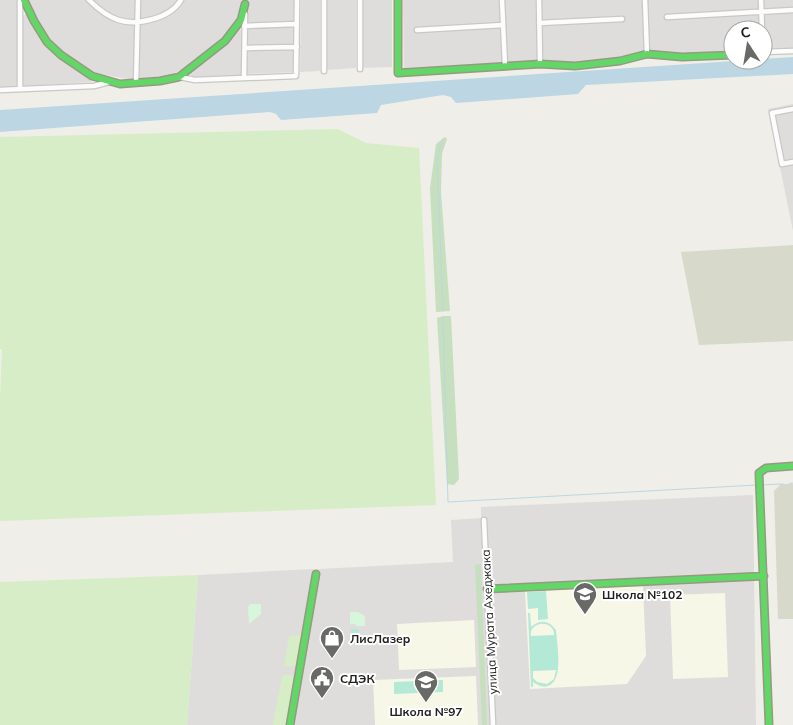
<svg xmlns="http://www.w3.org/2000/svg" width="793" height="725" viewBox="0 0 793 725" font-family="Mulish,sans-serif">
<rect width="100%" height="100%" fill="#efeee9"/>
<!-- residential -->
<path fill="#dedddb" d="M0 0H19V86L0 87Z
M26 0H88L104 15 136 24 135 78 134 80 99 74 67 58 50 41 42 30Z
M91 0H137L136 20H120L103 11Z
M140 0H179L162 16 139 20Z
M183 0H244L239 20 224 40 195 64 170 75 159 79 139 80 140 24 167 17Z
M247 0H294V72L247 74Z
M301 0H320V71L300 72Z
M327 0H356V68L327 70Z
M363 0H392V67L362 68Z
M403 0H793V54L763 55V30H733V57L704 59 651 58 618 64 565 69H551L540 66 404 70Z
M28 13 40 34 91 77 93 80 91 82 27 86 23 85 21 17Z
M238 28 241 30 243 75 194 78 190 74 191 71Z
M793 104V231L768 109Z
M753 495 756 725H292L319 569 453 562 451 520 481 518V507Z
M314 569 286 725H187L198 575Z"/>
<!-- education -->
<path fill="#f6f7e6" d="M643 586 646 656 627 684 530 689 525 591Z
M725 593 728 677 673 679 670 595Z
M474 620 476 667 399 670 397 624Z
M476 676 478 725H375L373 680Z"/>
<!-- construction -->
<path fill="#d7d9cb" d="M793 245V341L699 345 681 252Z
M781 484H793V619H778L774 491Z"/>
<!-- grass -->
<path fill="#d7edc7" d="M338 129 366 143 419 148 436 505 0 521V398L2 349H0V137Z
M198 575 187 725H0V582Z
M302 635 296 666H284L289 636Z
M284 675H292L294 677 285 725H273L282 677Z"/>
<!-- forest -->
<path fill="#c6dfbe" d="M445 137 447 139 442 154 441 192 450 311 436 312 430 188 436 144Z
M443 316H451L459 479 454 485 447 484 437 318Z
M481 564 487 725H482L475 565Z"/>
<!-- park -->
<path fill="#d7f6db" d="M250 604H261V614L249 624 248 607Z
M350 612H358L365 616V626H356V624H350Z"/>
<!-- pitch -->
<path fill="#b4e8d7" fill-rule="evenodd" d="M546 591 548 619 538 620V608L528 609 527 592Z
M528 613H530L531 627C540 619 549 620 556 630 557 644 564 681 548 686 542 688 538 685 533 682V687H531ZM540 624C548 623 554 627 554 635L531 636C530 630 533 626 540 624ZM556 670 554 679 547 684 537 682 533 678V671Z
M351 629H359L360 644H351Z
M443 680V692L419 693V681Z
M417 681 418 693 394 694V682Z"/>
<!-- water -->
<path fill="#bcd6e3" d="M793 57V74L586 85 578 94 456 103 451 97 443 95 381 105 377 113 281 120 276 114 270 112 0 132V110Z"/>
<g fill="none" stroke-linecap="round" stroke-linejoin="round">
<!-- stream -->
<path stroke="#bcd6e3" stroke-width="1" d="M443 310 437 157 443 139
M443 318 448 502 757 485
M789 484 793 483
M761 485 783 484"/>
<!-- street casing -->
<g stroke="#c8c8c5" stroke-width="7">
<path id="street" d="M20 0V88
M89 0C109 20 126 27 153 19 164 16 175 10 181 0
M324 0V71
M502 0 505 66
M539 0 540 64
M645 0 647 54
M761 0 762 30
M667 17 793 10
M539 23 622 19
M244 26 297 24
M417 30 503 25
M245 48 297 47
M763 52 793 51
M360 69V0
M180 77 195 80 296 76 297 0
M244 78 245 14
M136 83 138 0
M0 90 94 86 109 82
M793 109 772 113 782 164 793 162
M484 520 493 725"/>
</g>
<!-- fast casing -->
<g stroke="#959a80" stroke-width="9">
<path id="fast" d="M24 0 34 21 47 42 61 55 92 76 120 84 160 81 179 77 225 41 241 20 245 4
M398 0V73L540 64 575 66 620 61 647 54 682 57 733 55
M487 589 764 576
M290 725 316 574
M769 725 759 473 766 468 793 466"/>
</g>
<!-- street -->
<use href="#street" stroke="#fdfcfc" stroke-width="4.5"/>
<!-- fast -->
<use href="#fast" stroke="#63d668" stroke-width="6"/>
</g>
<!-- icons -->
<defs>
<g id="school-pin" transform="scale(1.25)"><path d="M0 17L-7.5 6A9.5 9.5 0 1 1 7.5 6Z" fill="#696967" stroke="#fff"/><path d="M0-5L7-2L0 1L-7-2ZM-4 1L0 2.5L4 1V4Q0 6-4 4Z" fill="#fff"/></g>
<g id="shop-pin" transform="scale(1.25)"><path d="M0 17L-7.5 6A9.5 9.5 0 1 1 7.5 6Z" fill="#696967" stroke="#fff"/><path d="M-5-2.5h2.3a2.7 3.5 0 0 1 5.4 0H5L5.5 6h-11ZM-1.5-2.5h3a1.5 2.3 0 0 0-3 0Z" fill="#fff"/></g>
<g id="civic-pin" transform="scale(1.25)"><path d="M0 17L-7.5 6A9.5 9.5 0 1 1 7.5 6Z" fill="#696967" stroke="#fff"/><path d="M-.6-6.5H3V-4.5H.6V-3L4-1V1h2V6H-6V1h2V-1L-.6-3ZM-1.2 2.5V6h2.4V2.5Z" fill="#fff"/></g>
</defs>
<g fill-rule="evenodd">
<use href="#school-pin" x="585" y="594"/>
<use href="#shop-pin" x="332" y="638"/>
<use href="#civic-pin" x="322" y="678"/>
<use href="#school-pin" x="426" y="682"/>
</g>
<g text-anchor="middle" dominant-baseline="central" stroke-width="4" stroke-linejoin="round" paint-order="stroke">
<!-- poi labels -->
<g font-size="12" font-weight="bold" fill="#212121" stroke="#fff" text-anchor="start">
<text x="602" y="594">Школа №102</text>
<text x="350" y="638">ЛисЛазер</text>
<text x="340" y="678">СДЭК</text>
<text x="426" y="711" text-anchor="middle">Школа №97</text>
</g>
<!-- street labels -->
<g font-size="12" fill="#212121" stroke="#fff">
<text transform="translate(489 622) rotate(-93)">улица Мурата Ахеджака</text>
</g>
</g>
<!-- north arrow -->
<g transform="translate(748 45) rotate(348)"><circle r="24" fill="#ffffff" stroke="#a6a6a6"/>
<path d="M0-4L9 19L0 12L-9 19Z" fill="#696967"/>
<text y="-8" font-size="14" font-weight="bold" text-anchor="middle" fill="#212121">С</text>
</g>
</svg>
